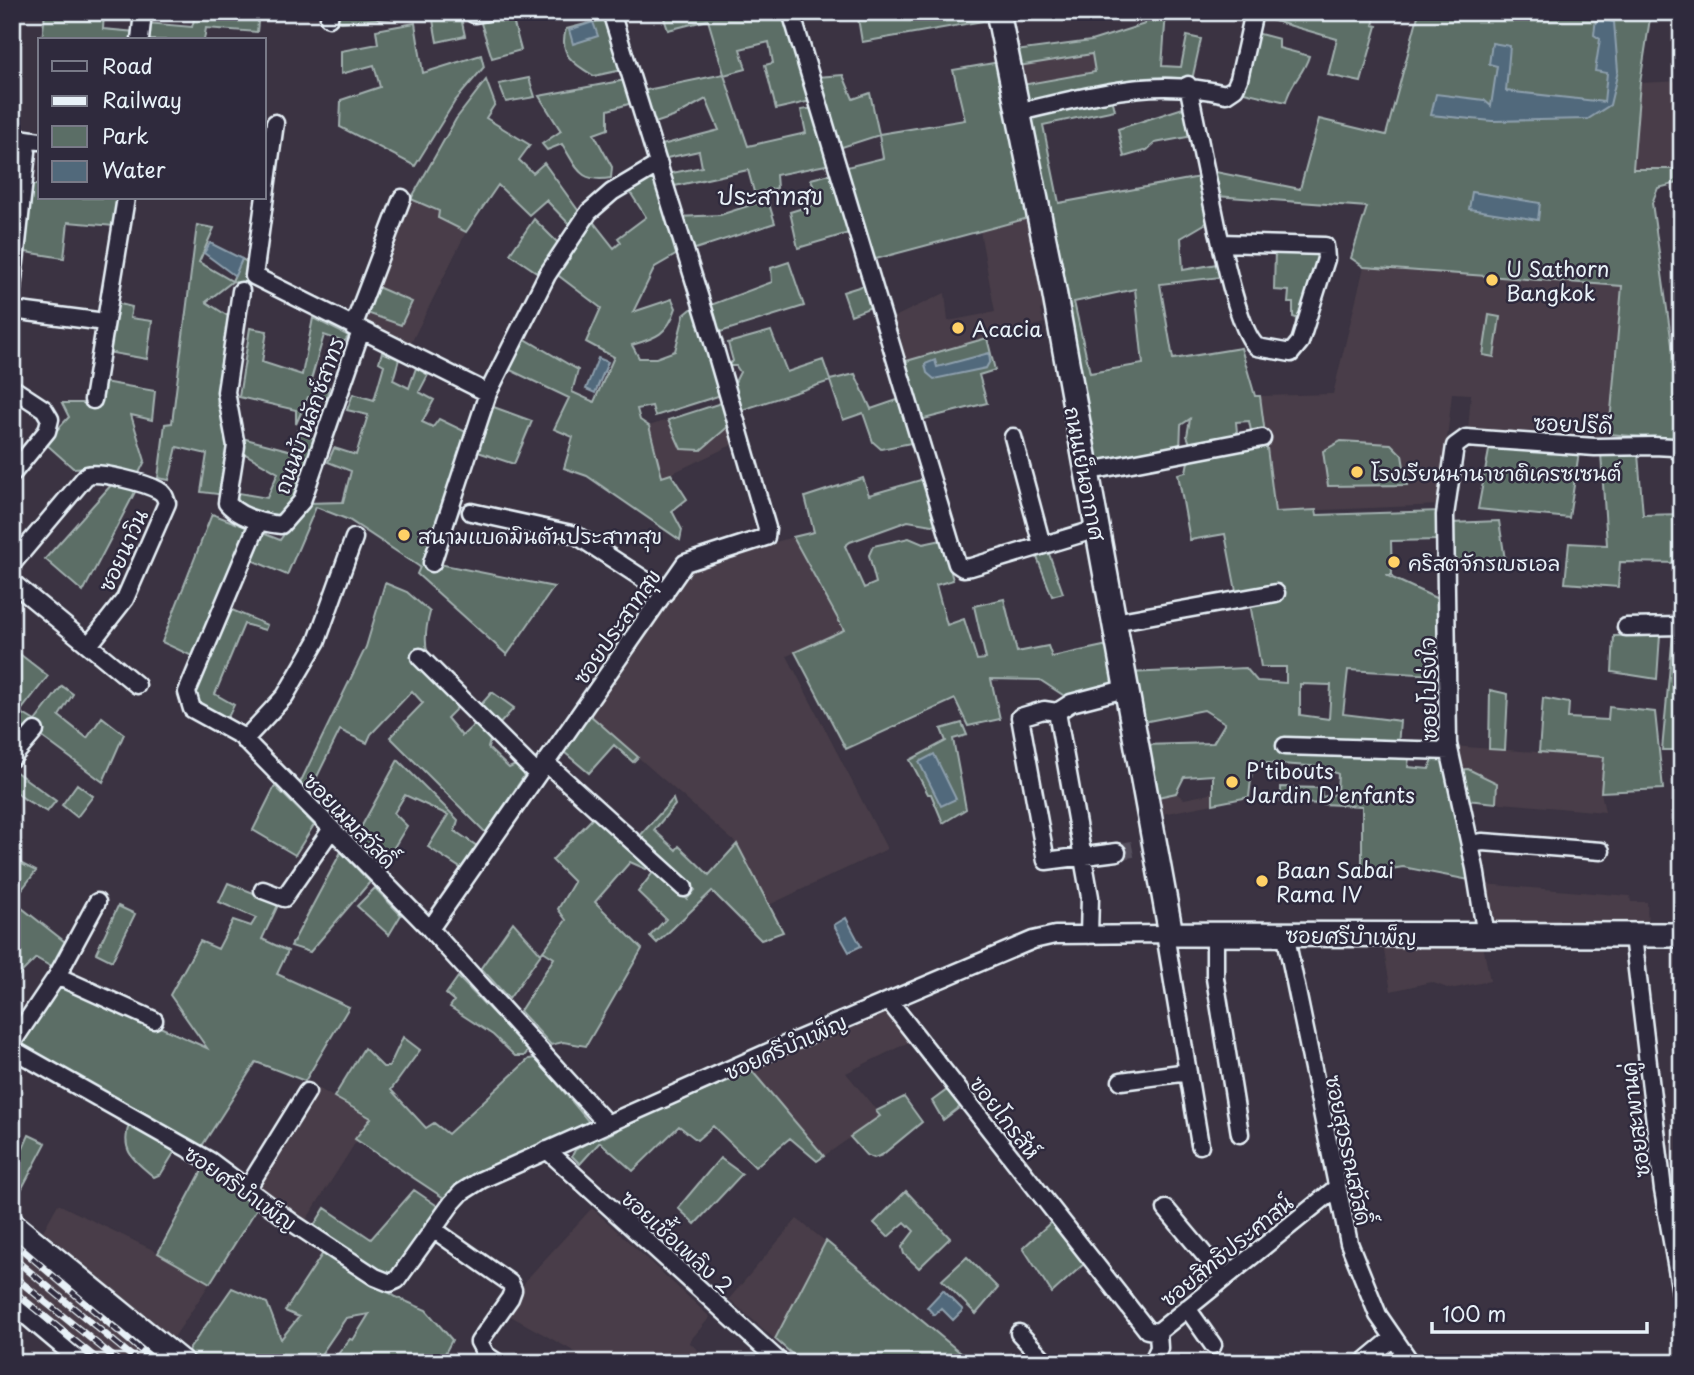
<svg xmlns="http://www.w3.org/2000/svg" width="1694" height="1375" viewBox="0 0 1694 1375" font-family="'Playpen Sans','Playpen Sans Thai',sans-serif">
<rect width="100%" height="100%" fill="#3b3342"/>
<filter id="ink" filterUnits="userSpaceOnUse"><feTurbulence type="fractalNoise" baseFrequency=".0143" numOctaves="2"/><feDisplacementMap in="SourceGraphic" scale="14" xChannelSelector="R" yChannelSelector="G"/><feConvolveMatrix kernelMatrix="1 2 1 2 8 2 1 2 1" color-interpolation-filters="sRGB"/></filter>
<g filter="url(#ink)">
<!-- built -->
<path fill="#493e48" d="M1092 53 1098 87 1026 106 1018 66Z
M1682 81V169H1633L1609 434 1468 430 1471 394 1452 393 1440 505 1275 512 1260 396 1333 394 1364 267 1351 258 1392 112 1634 153 1640 83Z
M408 197 439 212 438 218 466 232 411 343 361 319Z
M1036 216 1047 308 1040 310 1044 323 903 362 901 337 895 334 890 319 945 293 948 321 995 312 980 231Z
M724 402 736 443 662 478 649 426Z
M793 537 844 630 787 656 887 849 769 905 737 844 590 715 690 567Z
M1452 746 1605 757 1601 792 1605 812 1466 800Z
M1214 761 1249 797 1157 815 1153 798 1176 793 1184 799 1209 794 1213 790Z
M1483 884 1630 896 1631 902H1647L1648 931 1489 933Z
M1383 945H1483L1490 981 1450 989 1431 982 1391 991Z
M887 1008 911 1041 846 1073 881 1116 824 1156 752 1071Z
M316 1087 371 1118 303 1225 253 1189Z
M58 1204 157 1252 210 1283 173 1339 43 1231Z
M592 1208 710 1317 689 1342 711 1363H595L507 1314 526 1280Z
M797 1219 864 1272 970 1363H802L729 1299Z
M12 1234 168 1363H93L12 1297Z"/>
<!-- green -->
<path fill="#5b6e66" stroke="#a2b0af" stroke-width="2" fill-rule="evenodd" d="M45 12H104L103 29 136 32V40H42Z
M196 12H259L257 32 206 28 204 40H145L147 23 192 27Z
M336 12H403V17L341 22 335 18Z
M662 12H784L811 101 776 109 765 65 773 63 769 42 740 49 746 69 724 75 748 146 806 133 801 110 814 108 831 164 776 175 777 188 765 191 775 223 689 251 679 217 720 215 757 203 748 170 670 187 667 174 702 167 699 151 662 159 658 146 719 130 706 99 673 117 652 124 642 91 724 74 708 20 668 30Z
M857 12H988L989 20 862 42Z
M1145 12H1166L1162 66 1181 67 1187 36 1201 39 1192 80C1139 69 1077 92 1026 106L1022 85 1095 72 1092 54 1018 66 1015 51 1091 41 1145 24Z
M1262 12H1377L1373 25 1377 26 1361 82 1328 75 1337 39 1260 17Z
M1419 12H1651L1640 83 1633 169H1682V182L1658 188 1652 203 1679 394 1682 445 1676 440 1609 434 1622 286 1364 267 1351 258 1367 207 1216 196 1211 171 1300 189 1319 119 1386 135Z
M511 13 521 50 492 58 480 20Z
M461 18 465 36 437 42 433 20Z
M605 19 622 70 594 76C574 64 558 55 566 29Z
M415 23 423 73 481 55 484 67 455 101 415 166 340 127 341 100 380 87 374 65 341 74V51L378 44 376 30Z
M1256 33 1279 39V48L1309 56C1304 74 1290 83 1286 102L1244 92Z
M1000 62 1036 216 872 260 843 168 883 158 879 135 839 148 817 77 843 75 853 99 870 93 879 134 965 120 953 70Z
M529 78 535 97 506 102 499 84Z
M486 80 495 104 486 118 530 145 519 160 533 173 544 163 580 213 572 227 546 200 529 215 498 185 466 232 438 218 439 211 411 199 456 119Z
M626 80 632 103 608 110V129L594 134 612 167 611 178C579 183 578 169 562 144L547 150 542 144 561 131 539 96Z
M1112 98 1115 110 1043 125 1059 203 1200 177 1208 222 1181 238 1183 270 1217 264 1221 277 1160 284 1173 359 1241 348 1255 396H1260L1265 434 1252 436 1249 421 1236 422 1237 432 1243 438 1192 448 1187 436 1190 419 1181 425 1180 450 1096 466 1027 115ZM1135 289 1143 364 1090 373 1074 302Z
M1186 107 1193 136 1155 143 1147 150 1124 157 1118 129Z
M834 173 852 232 798 248 790 212 819 203 811 179Z
M657 174 679 253 655 267 633 312 672 299 676 308C668 334 656 338 632 345L639 358H656L675 351 684 315 695 306 721 395 655 416 652 406 637 409 640 420 649 426 662 477 671 474 687 499 672 511 682 530 680 540 587 476 564 468 573 437 554 429 569 398 506 368 520 336 578 370 572 392 594 402 614 357 586 342 601 308 555 273 591 219 614 248 621 242 618 238 646 217 628 189Z
M32 185H40V198H118L114 226 68 222 64 258 25 252Z
M534 219 559 244 541 275 510 254Z
M197 225 214 228 199 262 232 281 242 259 251 265 248 288 233 281 206 302 231 318 217 403 229 431 225 495 201 492 207 454 177 447 169 480 158 478 165 424 172 423Z
M1275 249 1321 252 1295 341 1296 318 1293 317V303H1288L1289 291 1274 290Z
M789 262 804 306 717 333 708 306 772 282 771 268Z
M868 284 874 306 851 315 843 292Z
M373 285 412 302 401 325 364 312Z
M116 303 132 307 130 318 152 321 147 359 107 352Z
M1489 315 1500 317 1494 357 1483 355Z
M313 318 349 336 344 342 324 335 311 380 329 387 326 400 308 397 296 424V410L239 397 250 328 267 331 262 362 302 375Z
M771 331 787 372 823 360 830 380 855 374 871 409 903 398 916 442 881 449 873 442 863 413 843 420 830 381 739 411 732 388 740 372 736 366H726L733 361 728 343Z
M987 338 995 370 979 375 987 403 920 420 903 362Z
M382 352 399 359 393 380 409 388 416 368 428 375 419 392 434 400 422 422 433 427 439 419 468 433 429 562 554 587 507 655 417 574 420 567 349 520 316 507 287 575 249 559 260 532 280 540 306 503 343 502 351 471 328 462 334 448 356 455 368 415 347 410 353 394 374 400 384 365 379 362Z
M92 380 155 391 152 420 131 415 145 461 137 477 89 467 73 468 45 443 69 417 62 403H88Z
M724 402 730 425 701 450 681 449 668 420Z
M488 405 532 421 514 464 475 451 481 426 487 423 492 411Z
M297 431 321 441 291 509C271 529 253 512 231 501L233 492 267 498 278 473 242 452 238 437 292 451Z
M1266 440 1275 512 1316 510 1317 515 1440 511 1439 540 1391 541 1392 575H1386L1440 600V660L1435 663V675L1348 670 1343 714 1400 721 1398 746 1409 756 1408 767 1429 769 1434 757 1446 758 1474 881 1403 867 1362 874V806L1281 802V787L1322 788V797L1337 794 1338 774 1324 767 1253 762 1249 797 1213 804V775L1184 777 1176 793 1153 798 1143 745 1213 743 1225 723 1204 710 1138 723 1127 673 1246 668 1257 681 1286 683V667H1261L1250 603 1281 598 1280 585 1236 591 1225 534 1190 540 1178 474 1186 472 1189 456ZM1300 684 1331 685 1329 719 1300 715Z
M1341 441 1391 444 1402 455 1407 485 1328 486 1323 451Z
M1490 445 1579 452 1569 518 1478 509Z
M1601 453 1638 454 1643 515 1682 514V563L1620 562 1618 587 1565 583 1569 543 1607 545Z
M863 478 869 495 924 479 938 523 932 525 908 521 850 542 845 546 864 588 876 583 869 555 873 546 909 538 923 544 942 540 953 580 936 585 947 625 964 619 977 660 986 659 974 606 1004 599 1017 652 1048 646 1052 657 1108 645 1115 685 1069 699 1040 680 991 679 1000 719 968 726 955 699 846 749 795 652 844 630 793 537 814 532 805 497Z
M113 483 136 490 83 592 45 559Z
M212 514 249 528 194 657 162 642Z
M1499 521 1506 566 1451 563V523Z
M1047 548 1063 593 1052 596 1035 552Z
M385 583 407 592 430 612C417 659 435 668 460 705L447 718 462 736 477 722 491 737 488 748 509 768 518 764 526 773 486 833 390 737 423 703 412 691 371 734 367 743 340 730 308 795 299 785 366 647Z
M225 607 267 625 265 630 244 624 215 694 234 705 225 723 193 705 190 693Z
M1673 634H1682V750H1662Z
M1660 635 1657 679 1612 672 1614 636Z
M12 648 48 676 20 712 35 721 62 686 73 694 59 716 87 738 102 717 124 734 103 782 30 728 12 750Z
M1490 690 1508 694 1505 750 1489 749Z
M492 692 514 708 497 727 478 708Z
M1543 698 1569 703 1568 718 1608 720 1609 707 1655 712 1663 789 1601 792 1604 757 1539 752Z
M590 715 638 757 633 762 614 745 589 773 564 752Z
M962 723 967 735 953 739 966 809 943 823 931 794H928L910 760 946 741 941 729Z
M398 760 458 820 455 831 477 846 462 869 428 847 448 815 405 795 394 813 407 826 382 867 354 840Z
M12 769 56 801 47 812C23 797 12 799 12 769Z
M1468 769 1497 783 1496 803 1466 800 1457 770Z
M77 784 93 796 77 817 62 805Z
M275 786 314 825 295 855 253 830Z
M673 799 675 805 654 830 676 850 679 846 709 875 737 844 783 932 761 940 712 891 657 943 650 936 666 919 638 892 655 870 687 899 695 890 638 838Z
M595 816 650 865 646 869 630 862 595 902 642 949 586 1046 563 1042 551 1045 520 1011 554 958 543 951 509 999 481 968 513 922 541 954 566 920 558 909 574 882 552 860Z
M341 852 370 882 310 952 291 946Z
M12 859 36 871 13 901 69 945 55 969 36 958 12 982Z
M228 883 279 903 262 939 288 951 277 974 349 1007 305 1081 256 1062 200 1149 14 1046 56 983 64 984 207 1048 170 995 200 941 218 949 233 920 251 926 256 918 219 902Z
M375 888 401 915 389 935 357 906Z
M118 906 135 914 112 961 96 953Z
M458 977 529 1050 524 1056H515L493 1035 450 1007 454 1001 446 994Z
M403 1037 420 1050 391 1090 426 1128 434 1123 448 1134 529 1059 536 1058 589 1122 482 1172 444 1198 355 1139 371 1118 334 1097 364 1048 383 1067H389Z
M752 1071 824 1156 817 1161 790 1138 755 1167 713 1126 697 1140 679 1126 633 1171 600 1142 580 1164 572 1156 575 1150 601 1135 604 1137 660 1109Z
M947 1090 960 1107 943 1120 932 1101Z
M904 1097 922 1122 882 1155 874 1158 866 1155 850 1137 880 1116 876 1111Z
M129 1124 175 1151 161 1174 154 1177C134 1160 120 1152 129 1124Z
M29 1135 46 1143 20 1192 12 1185V1173Z
M720 1158 742 1174 695 1224 678 1208Z
M204 1167 259 1205 210 1283 158 1253Z
M414 1190 439 1207 399 1272 389 1279 311 1230 325 1208 371 1239Z
M906 1191 950 1238 919 1268 904 1254 902 1247 914 1231 905 1222 888 1237 874 1223Z
M1051 1222 1085 1263 1052 1293 1023 1248Z
M826 1241 962 1354 956 1363H802L775 1339Z
M325 1250 396 1297 426 1310 452 1340 440 1363H331L350 1339 353 1340 369 1314 346 1318 320 1356 327 1363H276L267 1356 261 1363H203L188 1351 232 1288 267 1303 281 1339 299 1317 285 1311Z
M967 1257 998 1288 976 1314 942 1280Z"/>
<!-- water -->
<path fill="#51697b" stroke="#8d9fad" stroke-width="2" d="M1596 18 1614 22 1618 71 1610 105 1588 119 1492 121 1431 115 1436 94 1484 100 1491 106 1497 66 1489 64 1492 43 1510 46 1506 91 1604 102 1607 73 1595 71 1600 39 1594 35Z
M593 22 598 36 573 44 569 30Z
M1472 192 1540 203 1538 220 1469 209Z
M210 243 242 259 235 276 204 253Z
M989 353 990 361 986 368 934 379 927 373 925 364 935 360 937 367Z
M598 358 608 362 595 393 586 389Z
M934 754 956 799 941 806 919 762Z
M846 918 861 946 849 952 834 925Z
M943 1290 963 1310 953 1320 941 1308 934 1315 927 1307Z"/>
<g fill="none" stroke-linecap="round" stroke-linejoin="round">
<!-- street-tunnel -->
<path stroke="#55505d" stroke-width="16" stroke-dasharray="16 8" stroke-linecap="butt" d="M1117 852 1142 847"/>
<!-- street casing -->
<g stroke="#e8f1f8" stroke-width="21">
<path id="street" d="M791 12 957 564 963 568 971 567 1097 529
M474 14 487 12
M329 18 330 12
M140 40 143 12
M1188 85 1218 231C1224 255 1239 332 1257 347L1291 353 1300 342 1326 259 1325 246 1221 243
M1018 112C1091 96 1151 76 1226 94L1235 88 1239 79 1254 12
M275 123 254 276 488 393
M12 137 40 141
M12 289 27 152
M241 291 226 392 236 446 227 503C240 518 262 523 281 525L302 501 361 331
M12 310 97 321
M353 327 402 198
M12 388 44 409 50 419 47 431 12 474
M93 400 126 198
M1013 437 1042 545
M1085 472 1262 438
M471 512 576 535 665 593
M259 521 187 692 192 709 241 736 430 929 607 1124
M432 563 488 393 547 275 589 212 612 192 659 164
M12 564 87 475C100 471 145 483 158 490 164 493 165 497 167 503L125 599 89 645
M12 582 137 685
M1114 622 1276 593
M1626 627 1682 626
M420 657 537 774
M1057 712 1044 710 1020 717 1046 861 1117 852
M244 740 285 696 317 641 354 538
M1285 746 1449 751
M12 758 35 731
M545 762 684 888
M1470 844 1483 842 1601 851
M263 890 284 898 331 830
M430 929 685 563 766 537 767 528 706 318 611 12
M1215 933V978L1240 1134
M1285 933 1349 1243 1378 1315 1411 1363
M1165 934 1200 1145
M1089 935 1090 897 1057 712 1071 703 1125 689
M1486 936 1475 868 1448 744 1445 515 1455 446 1466 438 1595 447 1654 446 1673 447 1682 454
M1633 936 1663 1190 1682 1298
M57 976 154 1020
M889 1001 1147 1330 1158 1332 1335 1189
M12 1043 57 976 97 902
M12 1049 210 1161 293 1223 375 1277 390 1283 397 1280 452 1203 462 1192 481 1180 780 1047 1033 940 1055 935 1171 934
M1121 1081 1188 1072
M547 1150 781 1363
M247 1189 307 1092
M1166 1209 1224 1278
M433 1229 510 1283 513 1290 510 1298 479 1342 486 1355 498 1363
M12 1304 82 1363
M1187 1308 1213 1345
M1019 1333 1047 1363
M1152 1363 1159 1348 1158 1332
M1363 1363 1393 1338"/>
</g>
<!-- secondary casing -->
<g stroke="#e8f1f8" stroke-width="28">
<path id="secondary" d="M998 12 1051 274 1171 934 1682 935
M12 1224 182 1363"/>
</g>
<!-- street -->
<use href="#street" stroke="#2f2a3d" stroke-width="16"/>
<!-- secondary -->
<use href="#secondary" stroke="#2f2a3d" stroke-width="23"/>
<!-- rail casing -->
<g stroke="#e8f1f8" stroke-width="7">
<path id="rail" d="M12 1241 156 1363
M12 1257 140 1363
M12 1275 121 1363
M12 1290 102 1363"/>
</g>
<!-- rail -->
<use href="#rail" stroke="#2f2a3d" stroke-width="4.5" stroke-dasharray="13" stroke-linecap="butt"/>
</g>
</g>
<!-- markers -->
<g fill="#ffd166" stroke="#2f2a3d" stroke-width="2.5">
<circle cx="1492" cy="280" r="7"/>
<circle cx="958" cy="328" r="7"/>
<circle cx="1357" cy="472" r="7"/>
<circle cx="404" cy="535" r="7"/>
<circle cx="1394" cy="562" r="7"/>
<circle cx="1232" cy="782" r="7"/>
<circle cx="1262" cy="881" r="7"/>
</g>
<g text-anchor="middle" dominant-baseline="central" stroke-width="5" stroke-linejoin="round" paint-order="stroke">
<!-- poi labels -->
<g font-size="21" fill="#e8f1f8" stroke="#2f2a3d" text-anchor="start">
<text x="1506" y="268">U Sathorn<tspan x="1506" dy="24">Bangkok</tspan></text>
<text x="972" y="328">Acacia</text>
<text x="1371" y="472">โรงเรียนนานาชาติเครซเซนต์</text>
<text x="418" y="535">สนามแบดมินตันประสาทสุข</text>
<text x="1408" y="562">คริสตจักรเบธเอล</text>
<text x="1246" y="770">P'tibouts<tspan x="1246" dy="24">Jardin D'enfants</tspan></text>
<text x="1276" y="869">Baan Sabai<tspan x="1276" dy="24">Rama IV</tspan></text>
</g>
<!-- street labels -->
<g font-size="21" fill="#e8f1f8" stroke="#2f2a3d">
<text transform="translate(308 415) rotate(-70)">ถนนบ้านลักซ์สาทร</text>
<text transform="translate(1573 423) rotate(3)">ซอยปรีดี</text>
<text transform="translate(1086 473) rotate(79)">ถนนเย็นอากาศ</text>
<text transform="translate(122 550) rotate(-65)">ซอยนาวิน</text>
<text transform="translate(616 626) rotate(-55)">ซอยประสาทสุข</text>
<text transform="translate(1427 689) rotate(-91)">ซอยโปร่งใจ</text>
<text transform="translate(351 820) rotate(46)">ซอยเมฆสวัสดิ์</text>
<text transform="translate(1351 935) rotate(1)">ซอยศรีบำเพ็ญ</text>
<text transform="translate(785 1046) rotate(-24)">ซอยศรีบำเพ็ญ</text>
<text transform="translate(1006 1117) rotate(52)">ฃอยโกรสีห์</text>
<text transform="translate(1634 1120) rotate(-97)">ซอยสะพานคู่</text>
<text transform="translate(1350 1150) rotate(78)">ซอยสุวรรณสวัสดิ์</text>
<text transform="translate(241 1187) rotate(35)">ซอยศรีบำเพ็ญ</text>
<text transform="translate(678 1241) rotate(42)">ซอยเชื้อเพลิง 2</text>
<text transform="translate(1226 1250) rotate(-39)">ซอยสิทธิประศาสน์</text>
</g>
<!-- neighbourhood labels -->
<g font-size="23" fill="#e8f1f8" stroke="#2f2a3d">
<text x="770" y="195">ประสาทสุข</text>
</g>
</g>
<!-- margin -->
<rect width="1694" height="1375" fill="none" stroke="#2f2a3d" stroke-width="42"/>
<rect x="21" y="21" width="1652" height="1333" fill="none" stroke="#e8f1f8" stroke-width="2.5" filter="url(#ink)"/>
<!-- legend -->
<rect x="38" y="38" width="228" height="161" fill="#2f2a3d" stroke="#797a88" stroke-width="2"/>
<rect x="52" y="61" width="35" height="10" fill="#2f2a3d" stroke="#797a88" stroke-width="2"/>
<text x="102" y="74" font-size="21" fill="#e8f1f8">Road</text>
<rect x="52" y="96" width="35" height="10" fill="#e8f1f8" stroke="#797a88" stroke-width="2"/>
<text x="102" y="108" font-size="21" fill="#e8f1f8">Railway</text>
<rect x="52" y="126" width="35" height="21" fill="#5b6e66" stroke="#797a88" stroke-width="2"/>
<text x="102" y="144" font-size="21" fill="#e8f1f8">Park</text>
<rect x="52" y="161" width="35" height="21" fill="#51697b" stroke="#797a88" stroke-width="2"/>
<text x="102" y="178" font-size="21" fill="#e8f1f8">Water</text>
<!-- scale -->
<path d="M1432 1322v10h215v-10" fill="none" stroke="#e8f1f8" stroke-width="3.5"/>
<text x="1442" y="1322" font-size="21" fill="#e8f1f8" stroke="#2f2a3d" stroke-width="5" paint-order="stroke">100 m</text>
</svg>
